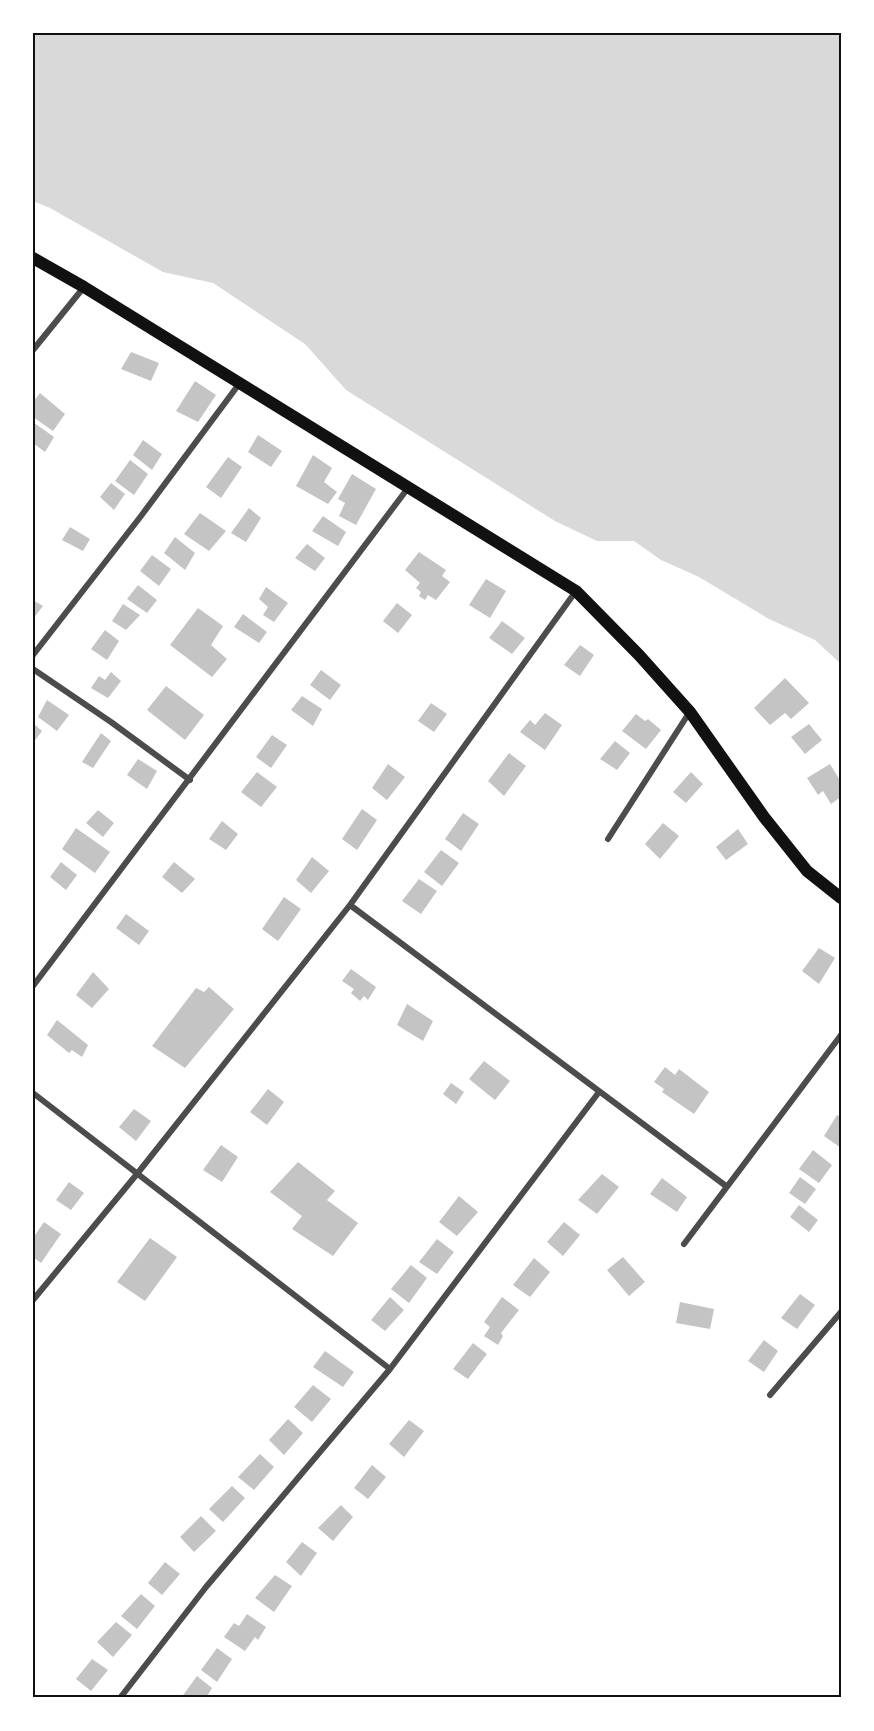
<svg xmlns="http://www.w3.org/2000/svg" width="874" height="1731" viewBox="0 0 874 1731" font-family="Lato,sans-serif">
<rect width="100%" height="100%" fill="#fff"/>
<!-- water -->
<path fill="#d9d9d9" d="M33 33H841V664L815 640 769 619 699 577 661 560 634 541H597L555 521 346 390 305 344 213 283 163 272 50 208 33 201Z"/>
<!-- building -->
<path fill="#c4c4c4" d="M131 352 159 363 151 381 121 369Z
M195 381 216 395 198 422 176 411Z
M40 393 65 414 53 431 33 417V402Z
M33 422 54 437 45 452 33 443Z
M258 435 282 451 271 467 248 452Z
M143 440 162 454 152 470 133 455Z
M313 455 332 468 324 482 337 492 328 504 296 486Z
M228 457 242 467 221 498 206 487Z
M130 460 148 474 134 495 115 481Z
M352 474 376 489 356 525 339 516 345 503 338 499Z
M111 483 125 494 114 510 100 497Z
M249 508 261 518 246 542 231 533Z
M200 513 226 531 209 551 184 534Z
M323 516 346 532 338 546 312 531Z
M70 527 90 539 83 551 62 540Z
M175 537 195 553 185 570 164 553Z
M307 544 325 558 315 571 295 558Z
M419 552 446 570 442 576 450 582 436 600 428 595 425 600 419 596 421 592 416 588 420 583 405 570Z
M152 555 171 569 159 586 140 571Z
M486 579 506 591 490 618 469 605Z
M138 585 157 600 147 613 127 599Z
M266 587 288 603 274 622 263 615 268 607 259 599Z
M33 600 43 606 33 619Z
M397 603 412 615 398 633 383 621Z
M123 604 140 615 126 630 112 621Z
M198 608 223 626 211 645 227 659 212 677 170 645Z
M243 614 267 632 259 643 234 627Z
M502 621 525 638 512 654 489 638Z
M105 630 119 641 107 660 91 649Z
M580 645 594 655 580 676 564 665Z
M321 670 341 685 330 700 310 685Z
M111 672 121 681 108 698 91 688 99 676 105 680Z
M785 678 809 703 791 719 785 713 770 725 754 708Z
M166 686 204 715 185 740 147 710Z
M302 696 322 709 313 726 291 710Z
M47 700 69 715 57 731 38 717Z
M431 703 447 714 434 732 418 721Z
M545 713 562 725 545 750 520 732 530 720 535 725Z
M636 714 645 721 648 719 661 730 646 749 622 731Z
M33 723 42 731 33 743Z
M809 724 822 740 805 754 791 737Z
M101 733 111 741 93 768 82 762Z
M272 735 287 745 271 768 256 757Z
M615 741 630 753 617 770 600 759Z
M509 753 526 766 504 796 488 781Z
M138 759 157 771 147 789 127 775Z
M388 764 405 777 387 800 372 788Z
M830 764 841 782V797L831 804 823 791 818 795 807 778Z
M257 772 277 787 261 807 241 792Z
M691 772 703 784 686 803 673 792Z
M362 809 377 820 357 850 342 839Z
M98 810 114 823 103 837 86 823Z
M463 813 479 824 461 851 445 839Z
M222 821 238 834 226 850 209 839Z
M663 823 679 836 660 859 645 844Z
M76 828 110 852 95 873 62 849Z
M738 829 748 844 726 860 716 847Z
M441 850 459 863 442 886 424 872Z
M312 857 329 871 311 893 296 880Z
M61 862 77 875 66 890 50 877Z
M174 862 195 879 182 893 162 877Z
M419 879 437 891 421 914 402 901Z
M284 897 301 909 278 941 262 929Z
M126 914 149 931 139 945 116 928Z
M819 948 835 958 819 984 802 971Z
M351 969 376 987 368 1000 364 996 360 1001 351 993 354 989 342 981Z
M93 972 109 989 92 1008 76 995Z
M209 987 234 1009 185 1068 152 1046 196 988 204 992Z
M407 1004 433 1021 423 1041 397 1025Z
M57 1020 88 1045 82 1057 72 1050 69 1053 47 1035Z
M484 1061 510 1081 495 1100 469 1079Z
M665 1067 675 1075 679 1069 709 1092 694 1114 662 1092 664 1089 654 1082Z
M451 1083 464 1092 456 1104 443 1094Z
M268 1089 284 1102 267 1125 250 1112Z
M134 1109 151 1121 136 1141 119 1127Z
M837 1115 841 1117V1148L824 1136Z
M221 1145 238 1157 222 1182 203 1170Z
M813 1150 832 1165 819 1183 799 1169Z
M298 1162 335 1191 327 1200 358 1223 333 1256 292 1229 302 1216 270 1192Z
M602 1174 619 1187 597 1214 578 1200Z
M800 1177 816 1189 805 1204 789 1193Z
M662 1178 687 1197 677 1212 650 1194Z
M69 1182 84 1193 71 1210 56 1200Z
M459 1196 478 1212 457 1236 439 1222Z
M799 1205 818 1220 809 1232 790 1217Z
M44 1222 61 1234 41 1263 33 1257V1238Z
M564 1222 580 1235 563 1256 547 1242Z
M150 1238 177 1257 145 1301 117 1282Z
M437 1239 454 1252 437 1274 419 1262Z
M623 1257 645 1282 629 1296 607 1270Z
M534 1258 550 1272 530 1297 513 1285Z
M411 1265 427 1278 409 1303 391 1289Z
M800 1294 815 1305 797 1329 781 1318Z
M390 1297 404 1310 385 1331 371 1320Z
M502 1297 519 1310 501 1333 503 1336 498 1345 484 1336 490 1327 484 1322Z
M680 1302 714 1309 710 1329 676 1323Z
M764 1340 778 1351 764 1372 748 1361Z
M473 1343 487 1354 468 1379 453 1369Z
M325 1351 354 1372 343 1387 313 1367Z
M313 1385 331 1399 312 1422 294 1407Z
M288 1419 303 1433 284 1455 269 1440Z
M409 1420 424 1431 404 1457 389 1444Z
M260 1454 274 1467 254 1490 238 1477Z
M372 1465 386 1477 368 1499 354 1488Z
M232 1486 245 1498 223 1522 209 1509Z
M341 1505 353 1517 333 1541 318 1528Z
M201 1516 216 1531 194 1552 180 1537Z
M302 1542 317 1553 301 1576 286 1562Z
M165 1562 180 1574 162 1595 148 1583Z
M275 1575 292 1586 274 1612 255 1598Z
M141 1594 155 1606 137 1629 121 1616Z
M247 1614 266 1627 258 1640 255 1637 245 1651 224 1637 234 1623 239 1626Z
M116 1622 132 1635 113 1657 97 1642Z
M217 1648 232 1659 217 1682 201 1670Z
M92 1659 108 1670 91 1691 76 1679Z
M197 1676 212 1688 206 1698H181Z"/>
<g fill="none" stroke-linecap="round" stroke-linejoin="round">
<!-- minor -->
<path stroke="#4c4c4c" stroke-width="6" d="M33 350 84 287
M33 655 141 516 239 384
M33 669 111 722 190 780
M608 839 689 713
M350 905 726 1186
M33 986 408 488
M33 1093 390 1369
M684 1244 841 1035
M33 1300 137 1174 350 905 576 591
M770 1395 841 1312
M120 1698 206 1587 390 1369 599 1092"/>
<!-- secondary -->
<path stroke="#111" stroke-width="12" d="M33 258 84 287 576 591 639 655 690 712 764 817 807 871 841 898"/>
</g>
<!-- border -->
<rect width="874" height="1731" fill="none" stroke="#ffffff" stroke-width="69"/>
<rect x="34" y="34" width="806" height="1662" fill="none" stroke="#111" stroke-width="2"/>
</svg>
